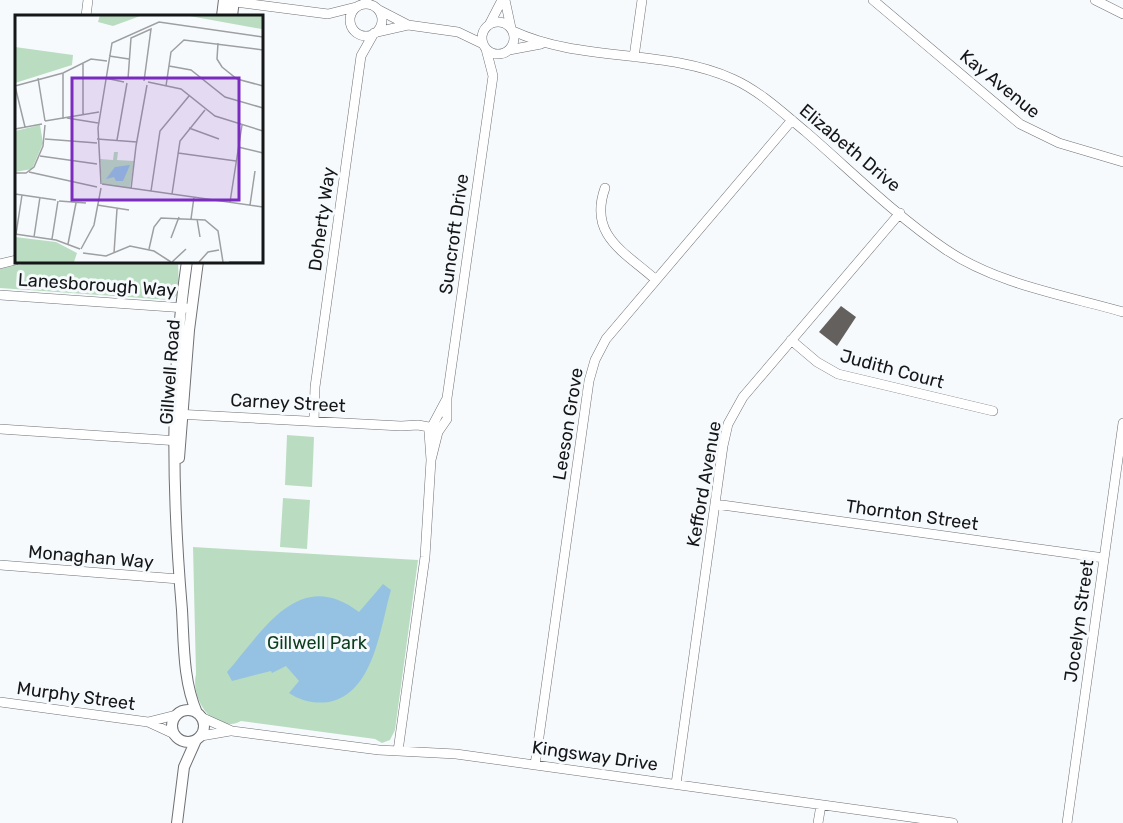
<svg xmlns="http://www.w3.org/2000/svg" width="1123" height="823" viewBox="0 0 1123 823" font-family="Rubik,sans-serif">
<rect width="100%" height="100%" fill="#f7fafd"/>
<!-- green -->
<path fill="#baddc1" d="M35 261H178L179 294 170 300 0 288V269Z
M287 435 314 437 312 487 285 485Z
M283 498 310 500 307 549 280 547Z
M193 547 418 560 395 730 390 740 382 743 375 739 241 721C214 735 190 699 196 674Z"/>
<!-- water -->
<path fill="#95c2e2" d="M383 584 391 590C380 628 374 693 329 702 314 704 301 701 289 693L299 681 286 666 272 673 271 671 232 681 227 672C263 631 299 566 359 612Z"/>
<!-- building -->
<path fill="#63605d" d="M841 306 856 317 837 346 819 332Z"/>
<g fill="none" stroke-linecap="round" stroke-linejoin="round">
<!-- minor casing -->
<g stroke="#6e7174" stroke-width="10">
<path id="minor" d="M505 0 511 28
M873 0 1020 124 1059 143 1123 162
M1095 0 1123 14
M228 1 328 14 356 7
M350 20a16 16 0 1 1 32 0a16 16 0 1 1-32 0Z
M379 10 408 25 458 32 483 44
M86 16 88 0
M482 38a16 16 0 1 1 32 0a16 16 0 1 1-32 0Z
M489 25 502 0
M513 31C582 63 664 48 733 79 760 91 783 113 806 132 851 171 895 215 945 249 996 284 1064 295 1123 312
M377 32 408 25
M509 50 541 44
M634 57 642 0
M605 188C588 236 625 252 656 280
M0 264 16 260
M0 295 186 308
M791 340 817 362 838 374 993 411
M176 414 401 426 418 425 434 428
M314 421 315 387 361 56 374 33
M0 429 179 441
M431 460 438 432 447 419V398L493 76 486 49
M715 504 1104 558
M0 565 179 579
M0 702 148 722 174 734
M201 717 232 731 379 750 456 754 953 823
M148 722 176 715
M201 736 230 731
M398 751 425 557 431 460 429 432 446 400
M535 765 589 381 595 360 606 339 792 120
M676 784 723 446 728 424 743 397 900 213
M818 823 821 805
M1067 823 1123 423"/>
</g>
<!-- tertiary casing -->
<g stroke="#6e7174" stroke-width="12">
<path id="tertiary" d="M222 16 224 0
M232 16 234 0
M187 261C170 377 172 493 182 610 184 644 183 681 197 713
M179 458 189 330 198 261
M172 726a16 16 0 1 1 32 0a16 16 0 1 1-32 0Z
M177 823 184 767 196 740"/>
</g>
<!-- minor -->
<use href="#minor" stroke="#fff" stroke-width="9"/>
<!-- tertiary -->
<use href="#tertiary" stroke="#fff" stroke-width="10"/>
</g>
<g text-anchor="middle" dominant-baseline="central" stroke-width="6" stroke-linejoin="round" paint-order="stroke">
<!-- street labels -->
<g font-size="18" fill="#151618" stroke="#f7fafd">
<text transform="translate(1000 84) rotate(39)">Kay Avenue</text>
<text transform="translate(850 148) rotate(40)">Elizabeth Drive</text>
<text transform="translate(322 219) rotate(-82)">Doherty Way</text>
<text transform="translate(454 234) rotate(-82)">Suncroft Drive</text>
<text transform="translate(97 285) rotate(4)">Lanesborough Way</text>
<text transform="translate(892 369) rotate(15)">Judith Court</text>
<text transform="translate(170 372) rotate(-86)">Gillwell Road</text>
<text transform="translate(288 403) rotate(3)">Carney Street</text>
<text transform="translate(568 424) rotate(-81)">Leeson Grove</text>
<text transform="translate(704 484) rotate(-80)">Kefford Avenue</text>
<text transform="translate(912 515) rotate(8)">Thornton Street</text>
<text transform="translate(91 557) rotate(5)">Monaghan Way</text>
<text transform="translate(1079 621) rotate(-82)">Jocelyn Street</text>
<text transform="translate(76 696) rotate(8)">Murphy Street</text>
<text transform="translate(595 756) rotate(8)">Kingsway Drive</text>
</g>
<!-- park labels -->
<g font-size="18" fill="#0b3e1d" stroke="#f7fafd">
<text x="317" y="643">Gillwell Park</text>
</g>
</g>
<!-- overview -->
<g transform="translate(15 15)">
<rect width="248" height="248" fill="#f7fafd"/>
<path d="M85 0H128L98 11 83 7ZM169 0H247V14L235 12ZM0 32 58 40 57 50 0 68ZM25 110 28 128 17 154 0 157V116ZM99 137H103L102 145 119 146 115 173 87 169 85 144 98 145ZM0 222 41 227 62 238 59 247H0Z" fill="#baddc1"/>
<path d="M115 150 108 166H101L99 162 91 164 100 152Z" fill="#95c2e2"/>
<path fill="none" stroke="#9d9fa1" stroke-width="1.5" d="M203 28 202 44 207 52 222 64 248 71M94 41 114 44M68 48V99M154 51 176 55 210 82 248 93M48 58V104M23 63 30 106M90 63 109 67M113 64 116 23 136 14 129 66M133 67 166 74 200 101 248 116M0 71 48 58 76 44 92 46M0 71 10 112M151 71 156 37 169 25 248 35M52 103 83 108M30 106 84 97M174 113 204 124M0 114 27 109M30 124 82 128M82 124 122 127M102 125 112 68M121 131 132 70M223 132 248 138M163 138 221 146M25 141 82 149M14 157 82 172M0 158H11L19 152 28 131 30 110M86 169 83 113 97 28 144 7 248 22M87 169 248 192M116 174 121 131M136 176 145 116 174 81M0 179 41 185M157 179 165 126 190 95M44 186 71 188M215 187 227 110M82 190 114 195M235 190 240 156M176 204 179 182M182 204 185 222M0 219 41 225 65 234M1 219 7 180M19 222 25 182M156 223 164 202M37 224 43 186M53 229 61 188M66 234 79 210 86 173M134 234 139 212 146 203 190 205 203 216 208 247M68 238 91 241 115 231 139 236 156 247M99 238 102 194M157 247 171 234M184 247 193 237 204 235M214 247H248"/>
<path fill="#7b2cbf" fill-opacity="0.15" stroke="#7b2cbf" stroke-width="3" d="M57 63H224V185H57Z"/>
<rect width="248" height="248" fill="none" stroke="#151618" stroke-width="3"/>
</g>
</svg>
